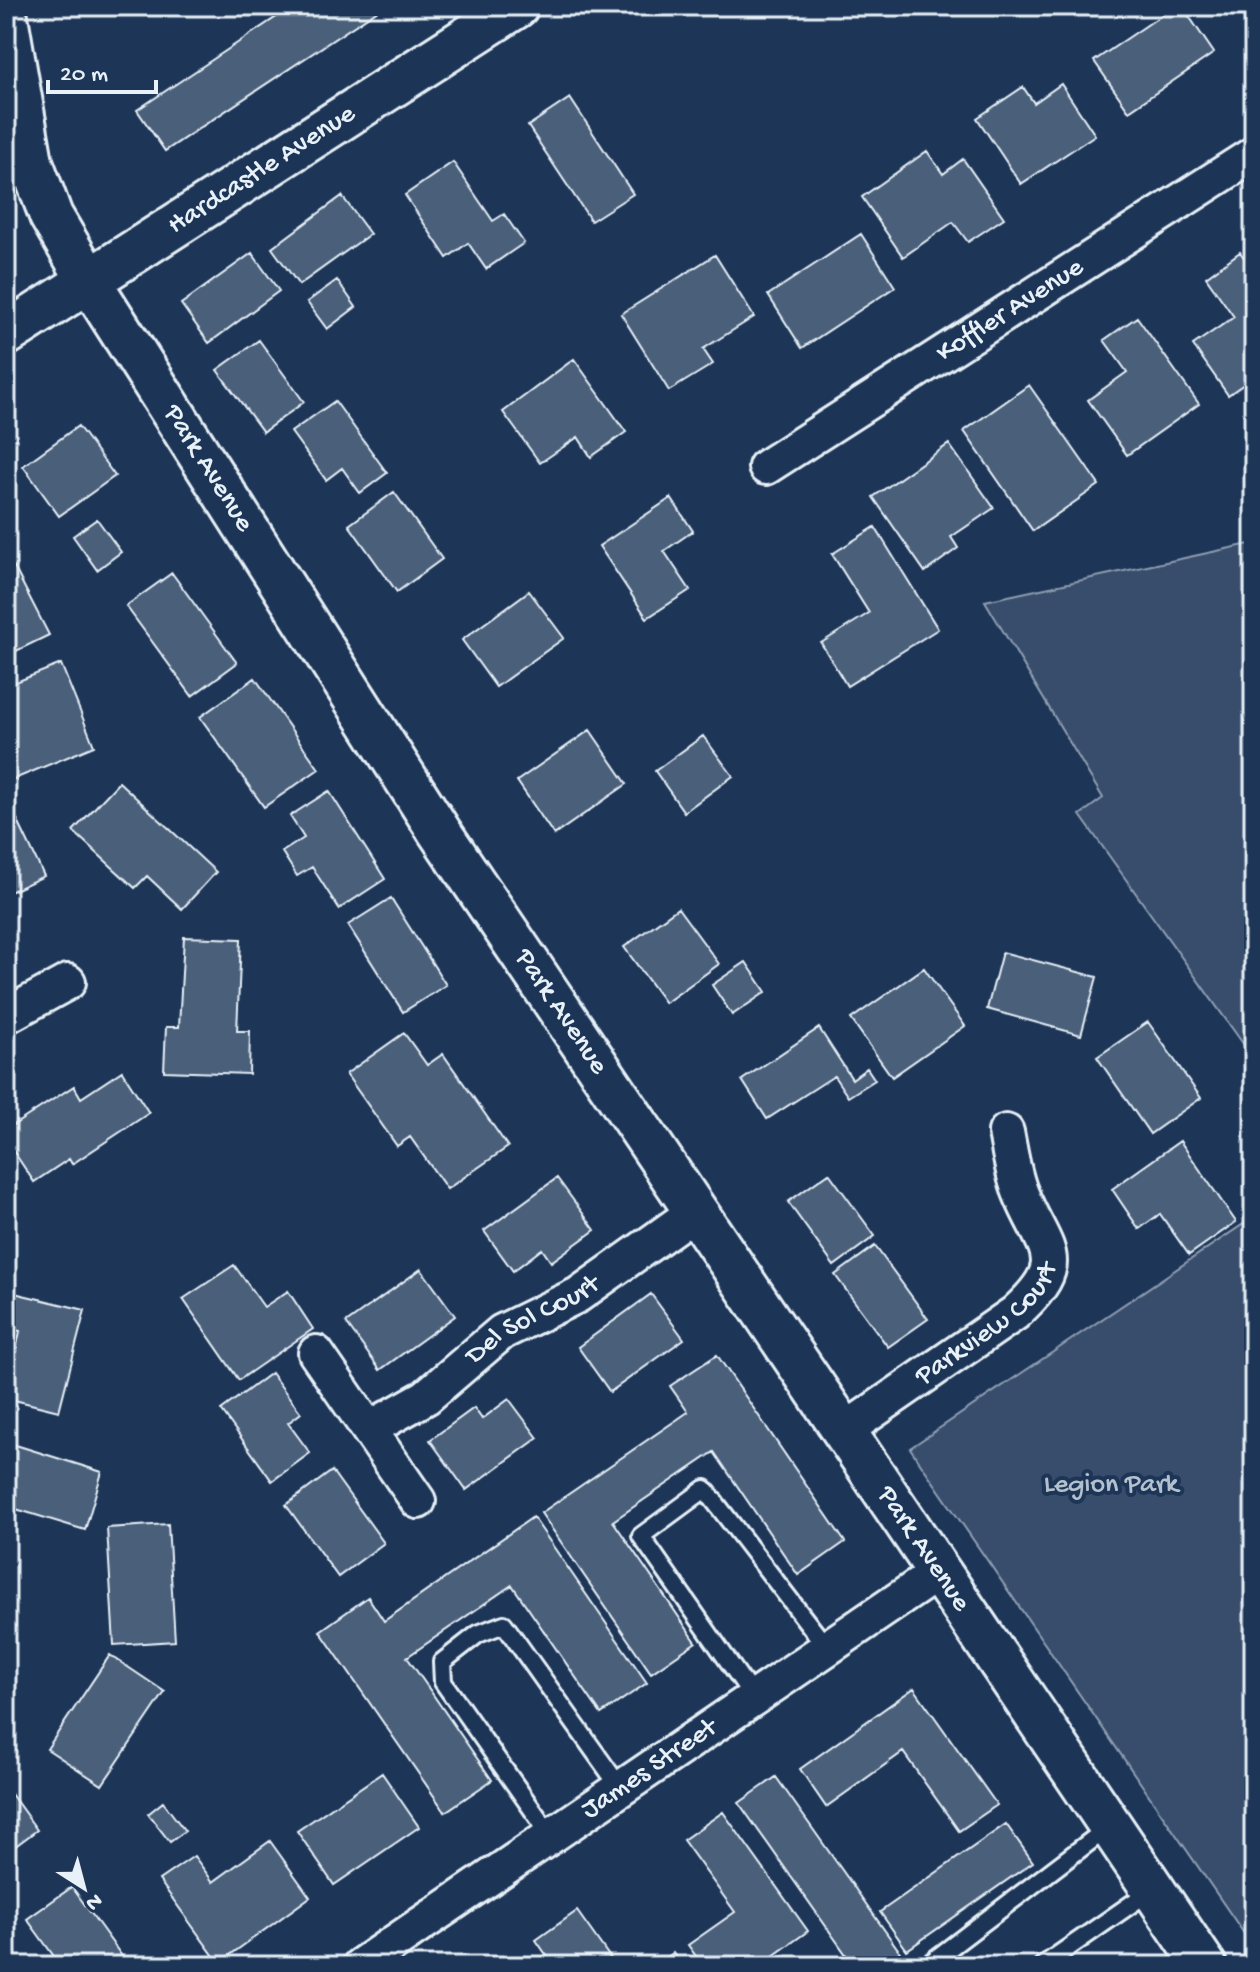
<svg xmlns="http://www.w3.org/2000/svg" width="1260" height="1972" viewBox="0 0 1260 1972" font-family="'Gochi Hand',sans-serif">
<rect width="100%" height="100%" fill="#1d3557"/>
<filter id="ink" filterUnits="userSpaceOnUse"><feTurbulence type="fractalNoise" baseFrequency=".0125" numOctaves="2"/><feDisplacementMap in="SourceGraphic" scale="16" xChannelSelector="R" yChannelSelector="G"/><feConvolveMatrix kernelMatrix="1 2 1 2 8 2 1 2 1" color-interpolation-filters="sRGB"/></filter>
<g filter="url(#ink)">
<!-- green -->
<path fill="#374d6c" stroke="#909fb2" stroke-width="2" d="M1254 543V1059L1080 815 1103 798 985 601Z
M1254 1217V1948L910 1448Z"/>
<!-- building -->
<path fill="#495e7a" stroke="#e8f1f8" stroke-width="2" d="M293 6H384L165 151 137 110Z
M1175 6H1182L1214 53 1129 111 1094 61Z
M1061 84 1095 135 1021 184 977 118 1023 87 1034 103Z
M570 98 633 194 591 221 528 126Z
M927 151 943 174 963 159 1004 218 968 242 953 222 903 257 862 197Z
M453 162 493 221 504 214 524 243 486 269 468 243 447 258 405 195Z
M342 196 370 234 299 285 272 248Z
M861 234 895 287 802 348 768 295Z
M1240 252 1254 271V377L1228 395 1193 345 1234 317 1206 277Z
M252 253 279 291 209 343 181 304Z
M715 255 754 317 703 349 713 364 669 391 621 314Z
M337 280 356 307 327 329 307 302Z
M1137 317 1199 404 1127 455 1088 400 1127 372 1104 340Z
M259 340 304 402 263 432 217 370Z
M574 359 626 432 591 457 578 437 540 463 503 412Z
M1029 385 1099 485 1033 531 964 431Z
M335 401 387 473 360 493 342 468 326 480 291 432Z
M78 426 115 476 59 516 23 466Z
M949 444 994 508 951 537 958 548 925 572 873 497Z
M394 492 442 559 397 592 349 525Z
M671 498 693 531 664 551 690 590 647 618 599 546Z
M97 519 121 552 97 570 73 536Z
M875 527 938 629 847 686 821 643 869 613 832 554Z
M14 567 49 635 6 656V571Z
M172 573 237 663 192 696 126 606Z
M529 591 564 638 496 687 462 640Z
M61 664 94 746 7 782 6 686Z
M255 678 319 769 264 807 200 717Z
M590 730 627 784 554 835 517 781Z
M703 736 733 776 684 812 655 771Z
M119 782 216 872 182 909 147 876 135 888 73 831Z
M329 791 385 879 339 909 312 867 297 876 282 852 304 838 290 816Z
M15 815 44 876 6 894V819Z
M391 898 446 985 403 1012 348 925Z
M678 908 719 964 665 1003 624 947Z
M184 937 241 939 237 1031H250L249 1074 164 1071 166 1027H179Z
M1002 952 1097 977 1081 1035 987 1009Z
M746 962 766 992 732 1015 712 985Z
M924 968 965 1026 892 1077 851 1019Z
M1148 1022 1201 1098 1150 1134 1097 1057Z
M819 1028 852 1079 867 1068 875 1080 848 1097 834 1076 767 1119 742 1080Z
M404 1033 427 1065 443 1054 508 1147 447 1189 410 1137 397 1146 346 1074Z
M122 1071 149 1113 72 1164 69 1159 34 1182 6 1140V1130L74 1086 81 1098Z
M1180 1141 1236 1222 1189 1255 1160 1214 1139 1229 1112 1189Z
M829 1173 875 1236 834 1266 788 1202Z
M557 1178 595 1230 551 1262 542 1249 513 1271 484 1231Z
M875 1246 928 1319 888 1347 835 1275Z
M234 1265 264 1307 288 1291 313 1329 239 1380 183 1299Z
M421 1269 455 1316 380 1370 346 1323Z
M10 1292 85 1310 59 1411 6 1398 20 1331 6 1328Z
M651 1294 684 1339 610 1392 578 1347Z
M717 1355 845 1542 798 1575 714 1452 613 1521 696 1642 651 1673 541 1513 688 1412 670 1386Z
M271 1373 301 1413 288 1423 310 1453 272 1481 221 1410Z
M509 1399 538 1438 466 1490 430 1440 474 1408 482 1419Z
M6 1442 102 1472 85 1530 6 1506Z
M332 1471 384 1543 338 1577 286 1505Z
M533 1517 647 1683 601 1714 512 1585 407 1657 492 1780 445 1812 320 1631 368 1597 384 1621Z
M168 1524 175 1641 114 1645 107 1528Z
M110 1655 165 1692 102 1785 47 1749Z
M914 1688 997 1805 959 1831 903 1752 826 1807 800 1769Z
M382 1773 419 1827 334 1885 297 1831Z
M776 1777 900 1952 880 1966H854L739 1803Z
M6 1787 37 1830 6 1853Z
M163 1802 185 1831 170 1842 148 1814Z
M723 1812 808 1931 759 1966H703L688 1945 735 1912 683 1840Z
M1006 1824 1033 1862 907 1950 880 1912Z
M270 1841 310 1897 219 1963 159 1880 194 1856 213 1882Z
M72 1887 129 1966H61L27 1919Z
M577 1911 616 1966H554L536 1940Z
M673 1953 682 1966H655Z"/>
<g fill="none" stroke-linecap="round" stroke-linejoin="round">
<!-- service casing -->
<g stroke="#e8f1f8" stroke-width="22">
<path id="service" d="M754 1698 641 1536 705 1489 827 1648
M551 1836 443 1682 442 1662 478 1634 504 1624 621 1789
M926 1966 1109 1827
M1042 1966 1153 1889"/>
</g>
<!-- minor casing -->
<g stroke="#e8f1f8" stroke-width="40">
<g id="minor">
<path id="s1" d="M766 467 1254 154"/>
<path d="M6 1016 68 982"/>
<path d="M316 1353 418 1501"/>
<path id="s2" d="M369 1429 426 1397 502 1332 578 1295 696 1211"/>
<path id="s3" d="M844 1431 1015 1313C1073 1260 1044 1251 1021 1194 1013 1175 1010 1152 1006 1132"/>
<path id="s4" d="M360 1966 939 1572"/>
</g>
</g>
<!-- tertiary casing -->
<g stroke="#e8f1f8" stroke-width="48">
<g id="tertiary">
<path id="s5" d="M6 17 31 162 51 216 89 281 439 831 1205 1966"/>
<path id="s6" d="M6 334 517 6"/>
</g>
</g>
<!-- service -->
<use href="#service" stroke="#1d3557" stroke-width="16"/>
<!-- minor -->
<use href="#minor" stroke="#1d3557" stroke-width="34"/>
<!-- tertiary -->
<use href="#tertiary" stroke="#1d3557" stroke-width="42"/>
</g>
</g>
<g text-anchor="middle" dominant-baseline="central" stroke-width="8" stroke-linejoin="round" paint-order="stroke">
<!-- street labels -->
<g font-size="28" fill="#e8f1f8" stroke="#1d3557">
<text stroke="none"><textPath href="#s6" startOffset="304">Hardcastle Avenue</textPath></text>
<text stroke="none"><textPath href="#s1" startOffset="290">Koffler Avenue</textPath></text>
<text stroke="none"><textPath href="#s5" startOffset="502">Park Avenue</textPath></text>
<text stroke="none"><textPath href="#s5" startOffset="1150">Park Avenue</textPath></text>
<text stroke="none"><textPath href="#s3" startOffset="180">Parkview Court</textPath></text>
<text stroke="none"><textPath href="#s2" startOffset="198">Del Sol Court</textPath></text>
<text stroke="none"><textPath href="#s5" startOffset="1798">Park Avenue</textPath></text>
<text stroke="none"><textPath href="#s4" startOffset="350">James Street</textPath></text>
</g>
<!-- park labels -->
<g font-size="28" fill="#b3c0ce" stroke="#1d3557">
<text x="1111" y="1485">Legion Park</text>
</g>
</g>
<!-- margin -->
<rect width="1260" height="1972" fill="none" stroke="#1d3557" stroke-width="32"/>
<rect x="16" y="16" width="1228" height="1940" fill="none" stroke="#e8f1f8" stroke-width="3" filter="url(#ink)"/>
<!-- north arrow -->
<g transform="translate(84 1888) rotate(144)" stroke="#1d3557" stroke-width="6" paint-order="stroke">
<path d="M0-6L14 30L0 20L-14 30Z" fill="#e8f1f8"/>
<text y="-12" font-size="22" font-weight="bold" text-anchor="middle" fill="#e8f1f8">N</text>
</g>
<!-- scale -->
<path d="M48 80v12h108v-12" fill="none" stroke="#e8f1f8" stroke-width="4"/>
<text x="60" y="80" font-size="24" fill="#e8f1f8" stroke="#1d3557" stroke-width="6" paint-order="stroke">20 m</text>
</svg>
